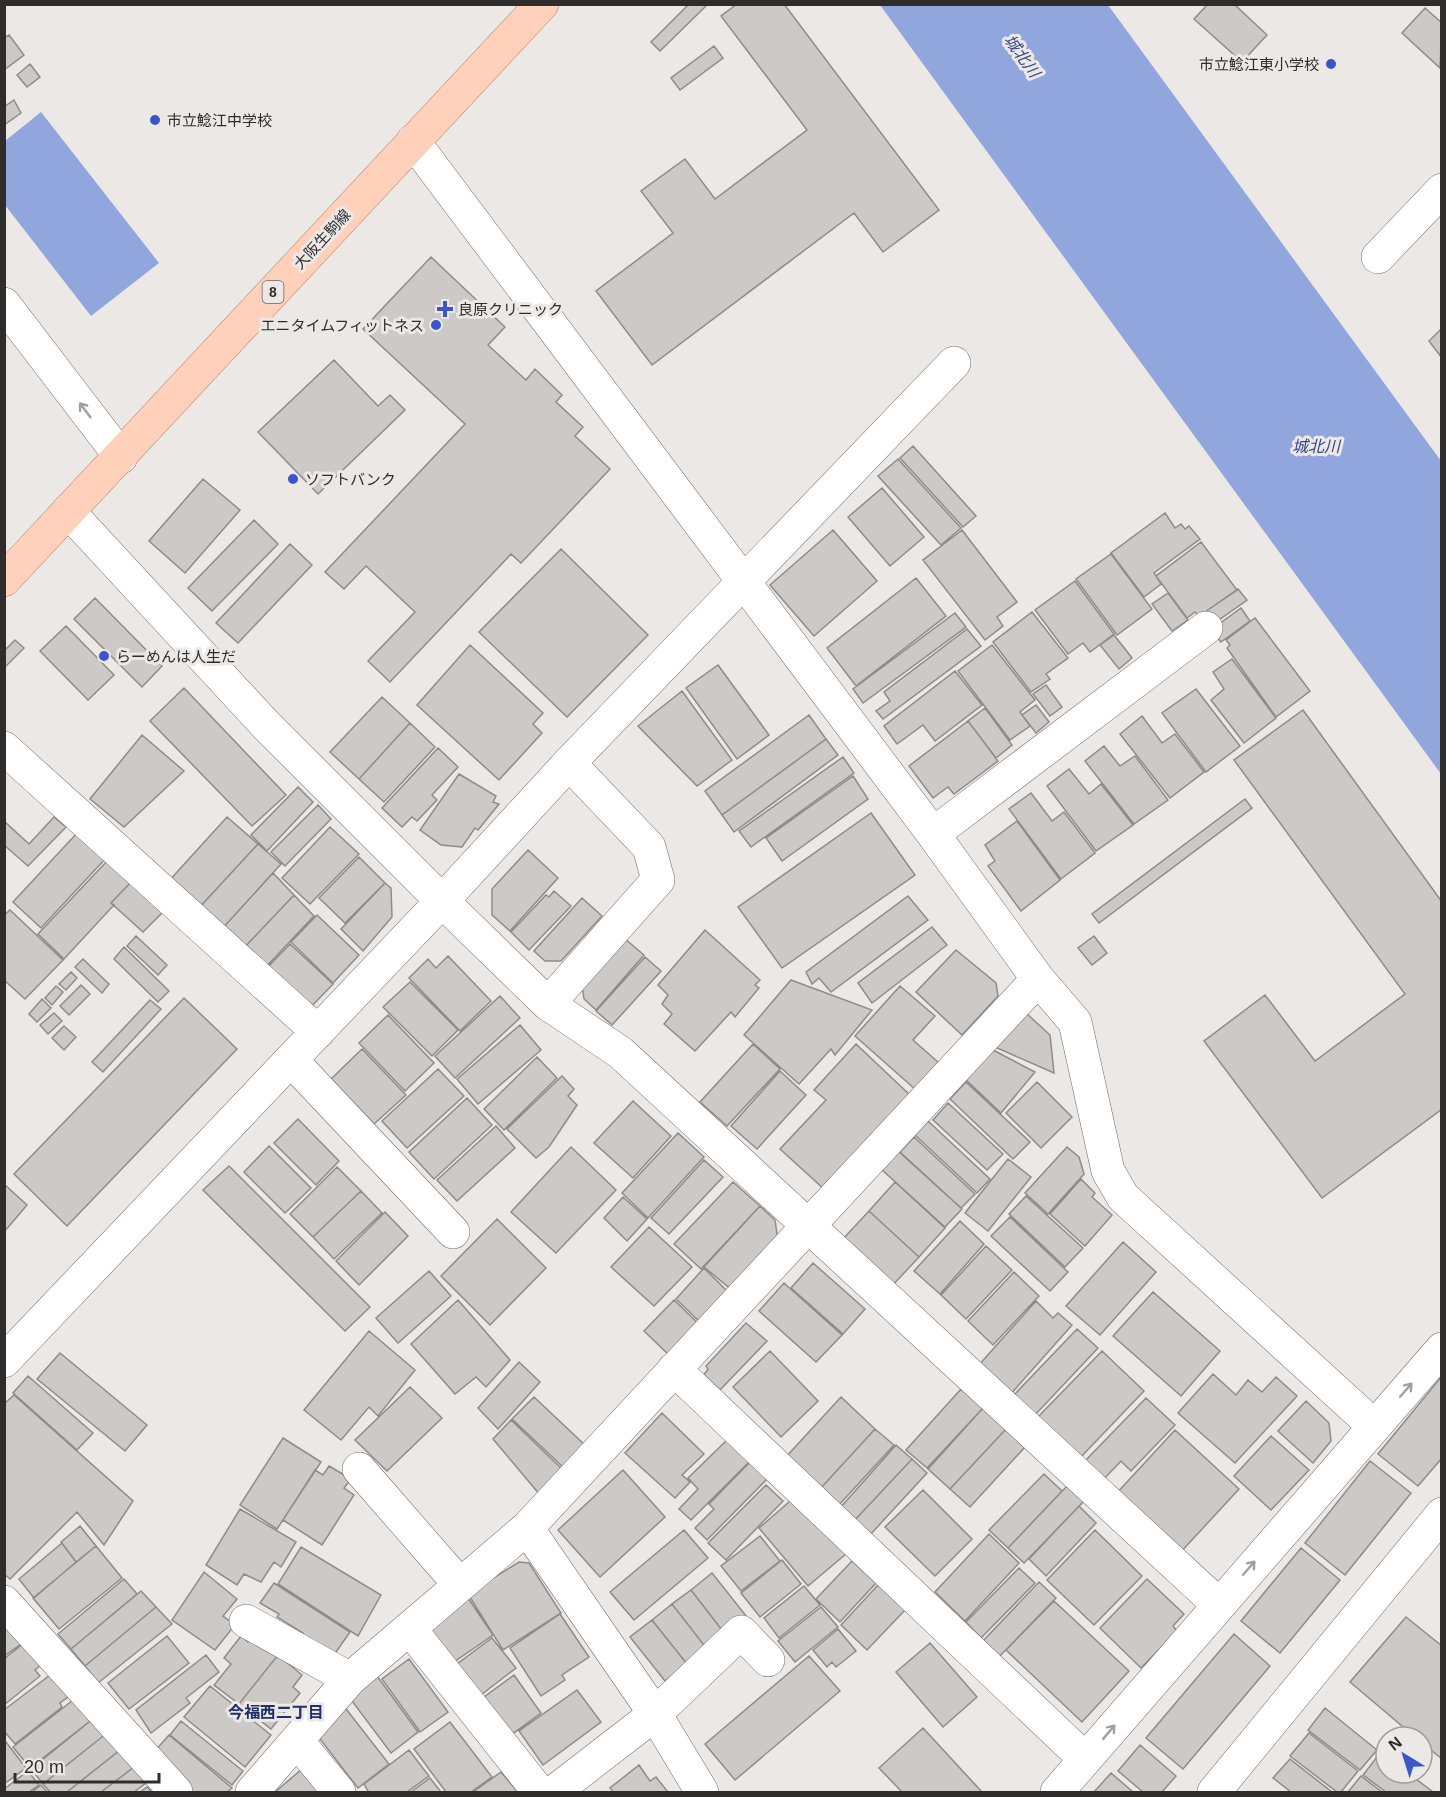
<svg xmlns="http://www.w3.org/2000/svg" width="1446" height="1797" viewBox="0 0 1446 1797" font-family="Arial,'Noto Sans JP',sans-serif">
<rect width="100%" height="100%" fill="#ece8e6"/>
<!-- water -->
<path fill="#92a6de" d="M880 5H1108L1441 461V774Z
M41 112 159 263 91 316 5 205V141Z"/>
<!-- building -->
<path fill="#cdc9c7" stroke="#8f8b8a" stroke-width="1.5" d="M689 4H708L660 51 651 42Z
M737 4H784L939 210 883 252 854 213 652 365 596 291 673 233 641 191 685 159 715 199 807 130 721 16Z
M1208 4H1234L1267 35 1242 62 1194 19Z
M1425 8 1442 23 1440 68 1402 33Z
M9 35 24 55 4 70V38Z
M714 46 723 58 680 90 671 78Z
M30 64 40 77 27 87 17 75Z
M14 100 21 113 4 125V107Z
M431 257 505 327 488 345 526 380 535 369 562 395 556 402 583 427 575 436 610 469 521 563 511 554 390 682 368 661 415 612 366 566 344 589 325 572 465 424 363 329Z
M1442 328V358L1429 341Z
M334 360 378 406 390 395 405 410 318 494 258 432Z
M913 446 976 516 963 527 900 458Z
M898 459 961 528 941 545 878 476Z
M203 479 240 510 185 573 149 541Z
M882 488 924 537 890 566 848 517Z
M1165 513 1175 528 1181 524 1185 529 1189 526 1200 539 1154 573 1161 584 1144 597 1111 553Z
M254 520 278 544 212 611 188 588Z
M833 530 877 581 814 636 770 585Z
M962 530 1017 602 997 617 1003 626 985 640 923 560Z
M1201 542 1237 590 1199 616 1195 612 1187 618 1156 576Z
M290 544 312 565 238 643 216 623Z
M561 549 648 635 567 717 479 632Z
M1111 554 1152 609 1117 635 1076 579Z
M916 578 946 616 856 686 827 648Z
M1075 581 1114 634 1090 652 1083 643 1068 654 1035 610Z
M1238 589 1247 600 1209 627 1201 615Z
M1168 593 1188 620 1172 631 1152 604Z
M95 598 162 666 142 687 74 619Z
M1241 608 1250 621 1221 642 1211 630Z
M1032 612 1068 658 1046 674 1050 679 1031 692 993 642Z
M955 613 966 627 863 703 853 689Z
M1255 618 1310 691 1276 717 1227 648 1230 645 1226 640Z
M66 626 114 675 88 700 40 651Z
M967 629 981 646 883 719 876 711 890 701 884 692Z
M1114 635 1132 658 1119 669 1100 645Z
M15 640 24 648 4 668V651Z
M470 645 543 713 533 724 542 733 499 780 417 705Z
M992 645 1035 700 1020 712 1030 726 1010 740 958 671Z
M1232 659 1276 718 1244 743 1211 700 1224 689 1213 672Z
M718 665 769 735 737 759 686 688Z
M955 671 982 705 935 741 923 725 897 744 884 726Z
M1046 685 1062 707 1050 716 1033 694Z
M184 688 286 795 252 826 150 721Z
M1196 689 1240 746 1206 772 1162 713Z
M682 691 732 760 697 786 638 726Z
M382 697 410 723 359 779 330 752Z
M1036 705 1049 722 1036 733 1022 715Z
M985 708 1012 745 996 758 968 721Z
M1303 710 1442 902V1109L1322 1198 1204 1041 1265 995 1315 1061 1405 994 1234 760Z
M809 715 826 739 722 815 705 791Z
M1142 716 1162 743 1175 734 1204 772 1170 798 1120 734Z
M968 721 998 761 954 794 948 787 933 798 909 766Z
M410 723 435 747 384 802 359 779Z
M142 735 184 771 124 827 90 799Z
M826 739 838 755 734 832 722 815Z
M1104 746 1120 766 1135 756 1168 800 1134 824 1085 761Z
M438 748 458 767 432 795 437 800 417 821 412 817 402 827 382 808Z
M843 757 854 773 751 847 739 831Z
M1069 769 1089 794 1101 784 1133 825 1096 851 1047 786Z
M459 774 496 796 493 802 499 804 478 830 475 828 462 847 441 845 420 830Z
M853 776 868 799 782 861 766 838Z
M298 787 313 802 267 851 251 835Z
M1031 793 1052 821 1064 812 1095 853 1061 879 1009 809Z
M1245 799 1252 808 1099 923 1092 914Z
M318 805 331 819 285 866 271 852Z
M871 813 915 875 782 968 738 907Z
M54 817 66 827 28 866 4 845 5 822 29 844Z
M227 817 258 844 198 909 168 882Z
M1017 821 1060 880 1021 911 988 866 995 861 985 845Z
M330 827 359 854 310 904 282 878Z
M78 832 106 858 41 928 13 902Z
M258 844 281 864 221 930 198 909Z
M528 850 558 878 510 931 492 915V889Z
M359 857 385 883 345 923 319 898Z
M109 859 132 881 111 903 114 905 64 959 38 934Z
M273 873 294 895 242 950 221 930Z
M132 881 164 911 143 932 111 903Z
M385 883 391 888 392 917 363 951 341 929Z
M554 891 571 906 529 950 511 932 546 895 549 897Z
M294 895 314 916 263 970 242 950Z
M908 896 928 920 831 992 819 978 812 984 806 972Z
M582 898 602 916 561 961H545L534 951Z
M10 910 63 960 25 999 4 980V915Z
M317 915 359 955 333 983 291 942Z
M932 927 947 945 872 1003 858 983Z
M705 930 760 980 755 985 759 988 735 1017 731 1012 695 1051 664 1024 672 1014 662 1004 668 995 658 985Z
M136 936 167 965 158 975 127 946Z
M1094 936 1107 953 1092 965 1078 948Z
M624 938 644 955 596 1010 584 999 582 986Z
M290 944 333 984 307 1011 264 971Z
M124 947 169 991 158 1002 114 959Z
M956 950 996 983 998 996 962 1035 916 992Z
M448 956 491 1001 460 1031 409 978 428 959 436 968Z
M645 957 661 971 612 1025 596 1011Z
M83 959 109 984 102 993 75 967Z
M71 972 77 978 66 990 59 984Z
M791 980 872 1010 835 1055 831 1049 799 1084 744 1035Z
M410 982 458 1030 432 1056 383 1007Z
M81 985 90 994 69 1015 60 1006Z
M56 986 63 992 52 1005 45 998Z
M900 986 935 1016 913 1040 939 1063 916 1090 855 1036Z
M500 996 520 1018 455 1078 435 1056Z
M184 998 237 1049 67 1226 14 1174Z
M42 999 51 1008 37 1022 29 1014Z
M150 1000 161 1009 103 1072 92 1062Z
M54 1013 62 1021 48 1034 40 1025Z
M1026 1013 1050 1035 1054 1073 995 1047Z
M388 1015 434 1063 405 1091 359 1043Z
M520 1025 541 1050 478 1104 457 1079Z
M64 1026 76 1037 64 1050 52 1038Z
M753 1044 780 1069 727 1126 700 1102Z
M856 1044 911 1096 825 1190 780 1149 826 1100 814 1090Z
M362 1049 406 1095 374 1124 331 1079Z
M993 1050 1035 1072 1001 1113 965 1079Z
M537 1057 557 1078 504 1130 484 1109Z
M438 1069 464 1096 407 1148 382 1121Z
M780 1071 806 1095 757 1149 731 1126Z
M562 1076 574 1089 568 1096 577 1105 549 1147 536 1158 507 1129Z
M966 1082 1030 1142 1013 1159 950 1099Z
M1037 1082 1072 1117 1041 1148 1006 1113Z
M467 1098 492 1125 434 1179 409 1152Z
M633 1101 671 1136 633 1178 594 1143Z
M948 1103 1003 1154 987 1170 933 1120Z
M298 1119 339 1161 316 1185 274 1143Z
M928 1121 990 1179 977 1193 915 1135Z
M496 1126 515 1148 457 1201 437 1180Z
M678 1133 704 1157 648 1218 622 1193Z
M914 1137 975 1194 961 1208 900 1152Z
M269 1146 311 1188 285 1213 244 1172Z
M571 1147 616 1190 556 1253 511 1212Z
M1067 1147 1079 1157 1084 1174 1048 1214 1025 1193Z
M898 1151 962 1209 945 1227 881 1169Z
M1008 1159 1031 1177 988 1231 965 1213Z
M704 1160 723 1177 669 1234 651 1218Z
M229 1166 370 1307 345 1331 203 1190Z
M337 1167 361 1191 313 1237 290 1214Z
M1081 1179 1095 1193 1092 1197 1112 1215 1085 1246 1050 1214Z
M733 1182 760 1206 701 1269 674 1244Z
M895 1182 945 1228 919 1257 869 1211Z
M4 1184 27 1205 4 1232Z
M361 1191 382 1213 334 1259 313 1237Z
M1026 1196 1083 1248 1065 1267 1009 1214Z
M623 1197 647 1219 627 1241 604 1218Z
M760 1206 775 1220 778 1241 732 1290 704 1267Z
M869 1211 919 1257 891 1287 842 1240Z
M385 1212 408 1236 359 1285 336 1261Z
M1010 1217 1068 1272 1050 1291 991 1236Z
M497 1219 546 1268 490 1325 441 1276Z
M960 1221 984 1244 940 1294 914 1271Z
M649 1227 692 1267 654 1306 611 1267Z
M1123 1242 1156 1272 1100 1335 1066 1306Z
M986 1246 1012 1270 966 1319 941 1295Z
M813 1263 865 1309 843 1334 791 1288Z
M704 1268 728 1292 700 1322 676 1299Z
M429 1271 451 1296 398 1343 376 1318Z
M1014 1272 1039 1296 993 1345 968 1321Z
M784 1283 842 1335 816 1362 759 1311Z
M1153 1292 1220 1351 1181 1396 1113 1336Z
M458 1300 510 1360 486 1387 476 1377 455 1394 411 1344Z
M674 1300 700 1325 670 1356 644 1331Z
M1036 1301 1053 1318 1058 1313 1072 1325 1010 1395 978 1366Z
M746 1323 767 1341 720 1390 704 1375 708 1369 706 1366Z
M1077 1329 1098 1348 1034 1416 1013 1396Z
M369 1331 415 1370 378 1416 369 1407 341 1440 304 1410Z
M770 1351 818 1401 781 1437 733 1387Z
M1102 1351 1144 1391 1079 1459 1037 1418Z
M60 1353 147 1425 125 1451 37 1379Z
M519 1362 540 1382 498 1429 478 1408Z
M1213 1374 1236 1395 1248 1380 1262 1392 1276 1377 1297 1396 1235 1463 1178 1413Z
M28 1376 93 1433 77 1450 13 1393Z
M1442 1376V1458L1418 1486 1378 1454Z
M410 1387 442 1418 387 1471 355 1440Z
M961 1389 983 1408 927 1468 906 1450Z
M14 1395 133 1501 104 1545 77 1512 10 1579 4 1574V1404Z
M534 1397 587 1447 565 1469 512 1419Z
M841 1397 875 1429 820 1489 785 1458Z
M1146 1398 1175 1425 1131 1471 1121 1461 1103 1480 1084 1462Z
M1306 1401 1329 1423 1331 1441 1313 1463 1278 1431Z
M983 1408 1006 1429 950 1489 928 1469Z
M662 1413 704 1454 682 1475 690 1482 675 1498 625 1453Z
M511 1420 564 1471 541 1496 493 1439Z
M875 1429 894 1445 838 1506 820 1489Z
M1006 1429 1025 1447 970 1507 950 1489Z
M1175 1430 1239 1489 1179 1554 1115 1495Z
M1271 1436 1309 1470 1271 1510 1234 1476Z
M283 1438 321 1462 277 1529 240 1505Z
M728 1439 750 1461 691 1520 679 1509 698 1489 688 1478Z
M896 1445 912 1459 854 1521 840 1508Z
M912 1459 927 1473 869 1536 854 1521Z
M751 1461 768 1478 707 1540 695 1528 714 1509 709 1504Z
M1370 1461 1411 1493 1345 1575 1305 1543Z
M329 1466 351 1479 344 1488 354 1495 322 1545 283 1520 315 1470 323 1475Z
M623 1470 665 1517 600 1577 558 1530Z
M1044 1474 1062 1491 1008 1548 989 1530Z
M766 1485 783 1501 726 1560 708 1543Z
M1067 1486 1084 1501 1024 1563 1008 1548Z
M923 1490 972 1539 935 1576 885 1527Z
M796 1496 846 1554 808 1586 759 1528Z
M1079 1506 1096 1523 1046 1576 1029 1559Z
M240 1509 296 1542 281 1567 274 1562 261 1582 244 1574 237 1585 206 1565Z
M80 1526 96 1546 76 1562 61 1542Z
M684 1530 708 1558 634 1620 610 1592Z
M1095 1530 1142 1576 1094 1625 1047 1580Z
M989 1534 1019 1563 965 1621 935 1592Z
M760 1536 780 1561 741 1591 721 1566Z
M62 1543 76 1562 34 1598 19 1579Z
M96 1546 122 1578 59 1629 33 1598Z
M301 1547 381 1595 358 1636 278 1584Z
M1301 1548 1340 1580 1280 1653 1241 1621Z
M782 1560 801 1584 760 1617 741 1593Z
M852 1561 876 1583 840 1622 816 1599Z
M519 1562 529 1563 561 1613 503 1650 468 1594Z
M1019 1568 1035 1583 981 1638 966 1622Z
M204 1572 237 1599 223 1616 235 1625 215 1650 172 1620Z
M712 1573 747 1617 725 1634 691 1590Z
M124 1579 137 1594 71 1649 58 1634Z
M1147 1579 1184 1614 1173 1626 1177 1631 1141 1668 1100 1628Z
M1039 1582 1056 1598 999 1657 983 1641Z
M274 1583 350 1632 334 1655 301 1637 303 1633 277 1617 279 1614 260 1603Z
M878 1585 905 1610 867 1650 841 1625Z
M804 1586 820 1605 779 1638 764 1618Z
M691 1590 725 1634 707 1649 672 1604Z
M141 1591 156 1607 85 1666 71 1649Z
M464 1592 493 1635 451 1664 431 1638 434 1616Z
M1054 1601 1129 1671 1082 1722 1006 1650Z
M672 1604 707 1649 687 1664 652 1620Z
M156 1607 172 1624 98 1683 85 1666Z
M821 1607 838 1627 795 1662 778 1641Z
M560 1614 589 1657 562 1675 565 1680 541 1696 510 1648Z
M1406 1617 1442 1646V1759L1422 1743V1737H1415L1350 1682Z
M652 1620 687 1664 665 1681 630 1637Z
M4 1623 21 1644 4 1656Z
M838 1629 856 1651 836 1667 832 1662 827 1667 813 1650Z
M1234 1634 1270 1666 1183 1769 1146 1738Z
M167 1636 189 1663 129 1709 108 1683Z
M241 1636 248 1642 253 1636 278 1655 239 1704 214 1685 231 1664 224 1658Z
M492 1638 516 1668 477 1698 453 1667Z
M24 1643 42 1664 35 1670 40 1676 4 1705V1659Z
M930 1643 977 1697 943 1727 896 1672Z
M206 1655 219 1672 186 1698 190 1703 151 1733 136 1710Z
M278 1655 302 1675 293 1687 300 1693 271 1729 239 1704Z
M809 1656 840 1691 735 1780 705 1744Z
M409 1659 448 1712 420 1732 382 1679Z
M50 1675 68 1697 60 1703 62 1707 15 1744 4 1731V1710Z
M514 1675 541 1713 507 1738 480 1700Z
M377 1676 418 1732 391 1753 349 1697Z
M210 1686 271 1735 245 1767 184 1717Z
M577 1690 601 1722 543 1765 519 1731Z
M77 1697 94 1718 30 1768 13 1747Z
M343 1705 389 1764 358 1788 320 1739 318 1724Z
M1325 1708 1377 1750 1360 1770 1308 1730Z
M94 1718 107 1733 43 1784 31 1769Z
M181 1721 243 1771 232 1785 170 1735Z
M450 1722 492 1777 471 1792H446L414 1749Z
M923 1728 982 1792H902L879 1768Z
M107 1733 120 1750 67 1792H50L43 1784Z
M1309 1733 1358 1771 1341 1792H1337L1290 1756Z
M169 1735 232 1788 227 1792H189L154 1752Z
M6 1742 26 1768 4 1784V1743Z
M1140 1745 1176 1776 1162 1792H1143L1118 1771Z
M120 1750 134 1767 101 1792H67Z
M409 1750 429 1776 407 1792H366L368 1791 364 1784Z
M1381 1752 1386 1757V1773H1408L1433 1792H1386L1363 1775Z
M1290 1759 1332 1792H1291L1273 1778Z
M639 1765 650 1781 656 1777 668 1792H613L610 1788Z
M134 1767 146 1783 134 1792H101Z
M302 1769 322 1792H275Z
M28 1771 39 1785 29 1792H4V1789Z
M501 1772 518 1792H473Z
M1111 1773 1133 1792H1094Z
M1361 1776 1382 1792H1348Z
M430 1778 441 1792H411Z
M41 1785 47 1792H32Z
M147 1787 152 1792H140Z"/>
<g fill="none" stroke-linecap="round" stroke-linejoin="round">
<!-- minor casing -->
<g stroke="#716d6b" stroke-width="34">
<path id="minor" d="M413 141 933 834 1038 979 1075 1022 1108 1171 1123 1197 1374 1426
M1378 257 1442 190
M4 304 121 457
M68 511 266 725 442 901 548 1004 621 1053 1218 1604
M4 748 318 1032
M933 834 1206 628
M548 1004 658 880 649 847 569 763
M291 1060 453 1232
M4 1361 442 901 569 763 954 363
M674 1369 1085 1759
M359 1469 460 1585
M527 1528 655 1714 702 1792
M4 1602 176 1792
M246 1621 350 1679
M410 1629 539 1792
M297 1741 339 1792
M252 1792 350 1679 527 1528 1038 979
M554 1792 655 1714 741 1632 768 1660
M1057 1792 1442 1349
M1214 1792 1442 1514"/>
</g>
<!-- major casing -->
<g stroke="#b6826a" stroke-width="34">
<path id="major" d="M4 580 542 4"/>
</g>
<!-- minor -->
<use href="#minor" stroke="#fff" stroke-width="33"/>
<!-- major -->
<use href="#major" stroke="#ffd0ba" stroke-width="33"/>
</g>
<!-- one-way arrows -->
<defs><path id="oneway-shaft" d="M-6 0H5M1.5-3L5.5 0L1.5 3" fill="none" stroke-width="1.6" stroke-linecap="round" stroke-linejoin="round" transform="scale(1.5)"/></defs>
<g stroke="#a1a0a0">
<use href="#oneway-shaft" transform="translate(85 410) rotate(-127)"/>
<use href="#oneway-shaft" transform="translate(1406 1390) rotate(-49)"/>
<use href="#oneway-shaft" transform="translate(1249 1568) rotate(-49)"/>
<use href="#oneway-shaft" transform="translate(1109 1732) rotate(-50)"/>
</g>
<!-- markers -->
<g fill="#3b56c8" stroke="#ece8e6" stroke-width="2">
<circle cx="1331" cy="64" r="6"/>
<circle cx="155" cy="120" r="6"/>
<path d="M442 300h6v6h6v6h-6v6h-6v-6h-6v-6h6z"/>
<circle cx="436" cy="325" r="6"/>
<circle cx="293" cy="479" r="6"/>
<circle cx="104" cy="656" r="6"/>
</g>
<g text-anchor="middle" dominant-baseline="central" stroke-width="6" stroke-linejoin="round" paint-order="stroke">
<!-- shield labels -->
<rect fill="#ece8e6" stroke="#676564" stroke-width="1.5" x="262.5" y="281" width="21" height="22" rx="4.5"/>
<g font-size="14" font-weight="bold" fill="#2e2d2c">
<text x="273" y="292">8</text>
</g>
<!-- poi labels -->
<g font-size="15" fill="#2e2d2c" stroke="#ece8e6" text-anchor="start">
<text x="1319" y="64" text-anchor="end">市立鯰江東小学校</text>
<text x="167" y="120">市立鯰江中学校</text>
<text x="458" y="309">良原クリニック</text>
<text x="424" y="325" text-anchor="end">エニタイムフィットネス</text>
<text x="305" y="479">ソフトバンク</text>
<text x="116" y="656">らーめんは人生だ</text>
</g>
<!-- street labels -->
<g font-size="15" fill="#2e2d2c" stroke="#ece8e6">
<text transform="translate(322 239) rotate(-47)">大阪生駒線</text>
</g>
<!-- water labels -->
<g font-size="16" font-style="italic" fill="#324589" stroke="#ece8e6">
<text transform="translate(1022 56) rotate(54)">城北川</text>
<text x="1316" y="446">城北川</text>
</g>
<!-- neighbourhood labels -->
<g font-size="16" font-weight="bold" fill="#22316a" stroke="#ece8e6">
<text x="276" y="1712">今福西二丁目</text>
</g>
</g>
<!-- border -->
<rect width="1446" height="1797" fill="none" stroke="#2e2d2c" stroke-width="12"/>
<!-- north arrow -->
<g transform="translate(1404 1755) rotate(322)"><circle r="28" fill="#ece8e6" stroke="#a09d9c" stroke-width="1.5"/>
<path d="M0-4.5L10 22L0 15L-10 22Z" fill="#3b56c8"/>
<text y="-9" font-size="16" font-weight="bold" text-anchor="middle" fill="#2e2d2c">N</text>
</g>
<!-- scale -->
<path d="M15 1773v9h144v-9" fill="none" stroke="#2e2d2c" stroke-width="3"/>
<text x="24" y="1773" font-size="18" fill="#2e2d2c" stroke="#ece8e6" stroke-width="4.5" paint-order="stroke">20 m</text>
</svg>
